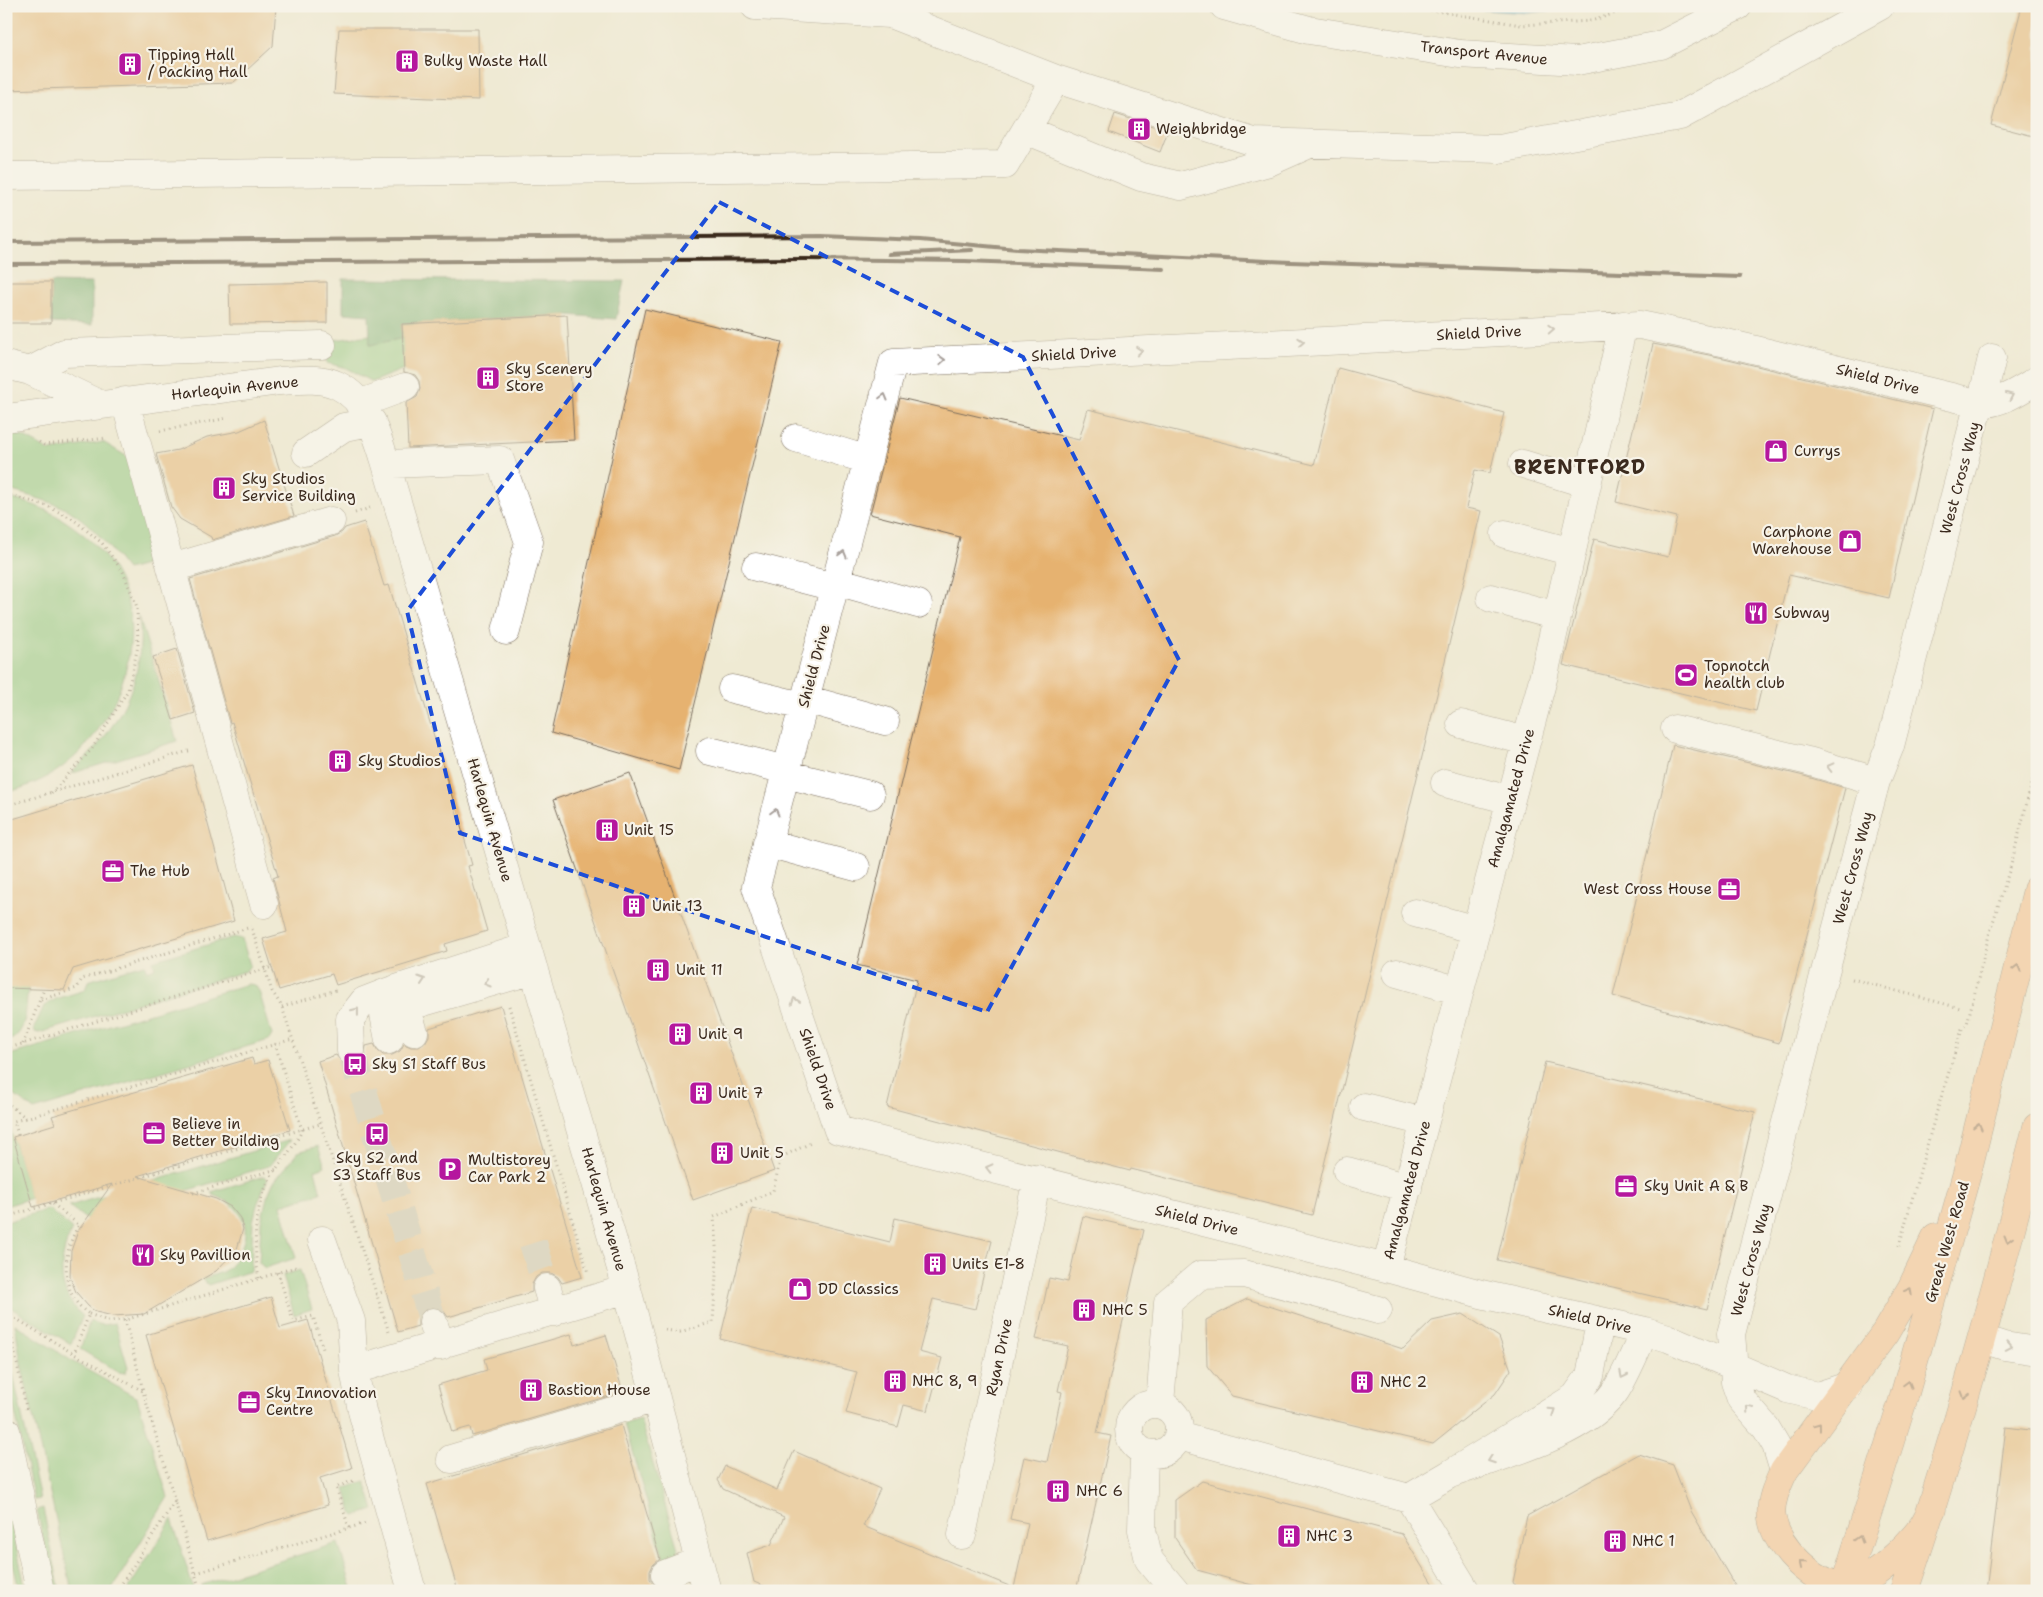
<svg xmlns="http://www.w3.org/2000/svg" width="2043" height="1597" viewBox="0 0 2043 1597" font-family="'Shantell Sans',sans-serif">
<rect width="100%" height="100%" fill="#f7f3e8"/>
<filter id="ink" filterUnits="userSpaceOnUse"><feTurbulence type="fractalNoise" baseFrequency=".02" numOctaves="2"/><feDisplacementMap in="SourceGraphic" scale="10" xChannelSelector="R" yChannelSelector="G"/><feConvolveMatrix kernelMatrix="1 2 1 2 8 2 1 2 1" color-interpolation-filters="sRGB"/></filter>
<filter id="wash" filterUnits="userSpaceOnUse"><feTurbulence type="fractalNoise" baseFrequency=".0096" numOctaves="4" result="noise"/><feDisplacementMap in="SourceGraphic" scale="20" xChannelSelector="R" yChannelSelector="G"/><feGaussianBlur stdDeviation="1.12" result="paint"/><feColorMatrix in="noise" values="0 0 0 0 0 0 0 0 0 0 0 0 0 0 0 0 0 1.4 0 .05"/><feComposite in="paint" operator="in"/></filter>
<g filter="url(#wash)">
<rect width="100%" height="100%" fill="#efead3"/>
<!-- green -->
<path fill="#89c67c" stroke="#62784d" d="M370 335V345L403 338 404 369 372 382 346 368 327 363V341Z
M13 431 50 451 103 442 131 459 161 561 127 570C111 550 95 527 73 513 53 501 28 496 6 489V432Z
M6 498C31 501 55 513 75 528 96 543 112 562 122 586 148 647 113 731 61 768 45 780 26 787 6 793Z
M139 616 177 741 70 774C117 730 147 683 139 616Z
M234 937 242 939 250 965 246 971 39 1033 35 1032 34 1028 44 1006 56 999 85 990 88 981 144 964 147 971 155 968 153 961Z
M30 982C23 1002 32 1033 6 1042V989Z
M248 984 255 985 259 991 272 1035 269 1040 34 1110 6 1089V1056Z
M6 1115 31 1198 6 1206Z
M290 1140 269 1166 87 1220 69 1206Z
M318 1146 325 1166 315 1170 321 1193 281 1205 296 1258 265 1268 259 1263 261 1222 267 1197 273 1183 298 1152Z
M264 1176 267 1180 257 1205 253 1222 251 1271 208 1285 203 1279C210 1275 222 1274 228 1268 233 1264 236 1258 239 1252 254 1226 240 1204 213 1195L211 1192Z
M49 1209 72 1229C58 1259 56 1293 83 1316L71 1344 11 1308 6 1286V1222Z
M300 1270 312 1309 294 1315 283 1275Z
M90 1321 102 1325 115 1323 128 1367 125 1373 118 1372 80 1349Z
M15 1324 75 1363 137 1398 168 1497 111 1591H72L21 1363Z
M6 1342 40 1499 34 1500 6 1371Z
M640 1419 681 1559 665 1564 624 1424Z
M365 1481 374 1510 355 1516 352 1513 345 1488Z
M43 1508 60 1591H54L37 1510Z
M10 1516 26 1591H19L7 1535 6 1517Z
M172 1519 194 1591H127Z
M338 1543 353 1591H203L201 1585Z"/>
<!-- forest -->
<path fill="#6eab6c" stroke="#546a45" d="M343 279 624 281 616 319 567 315 402 324 403 338 370 345 369 315 343 313Z
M51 282 92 283V325L51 323Z"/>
<!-- water -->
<path fill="#5cb8da" stroke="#4c717c" d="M1454 6H1588L1529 13 1470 9Z"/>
<g id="blocks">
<!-- building -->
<path fill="#e6b26f" d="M6 6H276L273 46 233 83 6 90Z
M2022 6H2037V137L1991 125Z
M339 29H478L479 100 334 94Z
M1115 114 1168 131 1160 152 1109 132Z
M6 282H51V323H6Z
M327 282V323L230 324 229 284Z
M645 309 782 342 679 770 551 733Z
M567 315 574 440 408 448 406 403 417 397 420 389 419 381 415 375 404 372 402 324Z
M1653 344 1724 358 1933 409 1889 598 1789 575 1756 711 1563 665 1594 539 1668 557 1677 517 1616 502Z
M1338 368 1504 413 1490 473 1475 470 1466 508 1481 511 1312 1215 1131 1169 1130 1171 887 1107 917 980 857 965 960 537 870 514 900 398 1079 440 1088 409 1314 465Z
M264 420 294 516 212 540 211 537 180 519 171 507 156 454 178 450 207 437 239 431Z
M364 522 384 586 389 585 464 837 472 865 468 866 487 931 445 944 447 951 336 985 332 974 279 990 263 939 287 932 273 878 278 876 232 722 230 723 190 579 335 536 342 532 345 528Z
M177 649 195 713 173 720 153 657Z
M1673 745 1804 776 1845 788 1779 1043 1613 996Z
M192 765 234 921 73 969 64 990 6 988V821Z
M630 773 774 1171 693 1200 553 800Z
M501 1006 582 1277 562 1283 558 1277 551 1273H542L536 1277 532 1284V1292L448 1317 443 1310 437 1307H429L421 1312 418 1318V1326L398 1332 318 1061 336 1055 343 1064 352 1067 359 1064 364 1059 366 1046 374 1044 378 1051 383 1055H392L400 1051 404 1044 411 1047H419L425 1043 429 1036V1028Z
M252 1058 254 1064 268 1060 290 1130 137 1176 216 1199 231 1207 240 1218 243 1229 237 1249 216 1271 144 1314 113 1316 96 1312 88 1306 76 1292 70 1277 71 1251 78 1231 112 1184 33 1207 13 1137 55 1124 52 1116Z
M1545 1062 1755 1112 1707 1309 1497 1260Z
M752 1208 890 1242 895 1218 992 1241 975 1309 933 1299 919 1352 942 1358 928 1411 904 1405 898 1427 846 1413 857 1372 720 1339Z
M1083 1216 1144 1230 1097 1433 1111 1436 1076 1591H776L754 1582 747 1553 771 1545 784 1517 723 1489 718 1480 725 1466 777 1490 794 1451 880 1489 863 1526 1014 1588 1028 1523 1010 1519 1024 1457 1047 1462 1062 1392 1058 1391 1068 1346 1036 1339 1049 1278 1068 1282Z
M271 1297 280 1328 308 1320 352 1468 320 1478 328 1505 207 1541 146 1335Z
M1247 1299 1403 1349 1432 1321 1463 1314 1499 1337 1511 1370 1495 1394 1433 1444 1232 1396 1207 1366 1206 1320Z
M571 1334 574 1345 606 1335 623 1392 472 1436 470 1427 452 1432 438 1385 487 1370 484 1359Z
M621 1425 660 1559 653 1565 650 1571V1579L656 1586 662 1589H669V1591H458L427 1484Z
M2006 1427 2037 1431V1591H1986Z
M1639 1454 1673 1465 1691 1511 1738 1591H1518L1513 1582 1527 1516Z
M1202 1481 1402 1534 1437 1591H1274L1197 1570 1175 1538V1500Z"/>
</g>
</g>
<g filter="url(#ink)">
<use href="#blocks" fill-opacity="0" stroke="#7a6d5d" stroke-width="1"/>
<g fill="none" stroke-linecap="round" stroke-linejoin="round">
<!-- minor-tunnel -->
<path stroke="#cbc4af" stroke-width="28" stroke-dasharray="28 14" stroke-linecap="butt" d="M351 1051 433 1322
M533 1243 547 1288"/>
<!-- minor casing -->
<g stroke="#7a6d5d" stroke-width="29">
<path id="minor" d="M755 6 890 14 1056 79
M1224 6 1309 30 1460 54 1577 61 1661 45 1738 6
M1026 130 1141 177 1181 186 1269 162 1305 146
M6 176 1005 165 1056 79 1254 142 1499 149 1680 116 1880 6
M6 365 30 371 101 405
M30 371 64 353 322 345
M125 401 264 904
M359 404 405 387
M6 418 280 381C298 380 320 377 337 385 368 400 377 435 386 464L627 1289 707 1591
M796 438 868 460
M306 453 344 427 372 422
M386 464 500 460 529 542 506 631
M1523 464 1587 484
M1505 534 1572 552
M756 567 834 587
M172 568 331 521
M836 581 918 604
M1491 598 1557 616
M732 689 803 706
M805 699 885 721
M1461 724 1526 741
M1675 729 1808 761 1876 781
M710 751 786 770
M785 774 870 795
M1445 783 1510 800
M767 843 856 867
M1415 913 1476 930
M1397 973 1460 991
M414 1032 406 1007 534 970
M389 1040 384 1014 390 991 527 947
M351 1051 350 1019 364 1001 390 991
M1364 1107 1425 1122
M1347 1171 1408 1188
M322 1240 351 1321 354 1370
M1386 1268 1544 675 1623 325
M547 1288 554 1312
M433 1322 441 1346
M1600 1322 1590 1376 1575 1397 1450 1474C1499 1456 1582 1436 1614 1393 1625 1378 1636 1349 1645 1331
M1982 1339 2004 1346 2037 1351
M1848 1386 1817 1396 1787 1389 1668 1338 1645 1331 1481 1294 1386 1268 838 1130 756 887 893 363 1640 325 1727 343 1981 404C2003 402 2019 391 2037 380
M1129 1429a25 25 0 1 1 50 0a25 25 0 1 1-50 0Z
M1160 1404 1168 1302 1200 1275 1244 1274 1378 1310
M6 1431 40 1591
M1179 1436 1409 1498 1450 1474
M1144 1453 1142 1530 1149 1560 1175 1591
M451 1459 656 1398
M1784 1471 1776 1445 1766 1428 1741 1399 1735 1382 1731 1334 1825 972 1876 781 1890 746 1975 418 1981 404 1992 358
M1409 1498 1466 1591
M962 1535 1037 1179
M665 1574 699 1561
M412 1591 362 1411 354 1370 627 1289"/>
</g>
<!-- highway casing -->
<g stroke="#7a6d5d" stroke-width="29">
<path id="highway" d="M1932 1509C1929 1515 1926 1521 1923 1526 1910 1544 1868 1587 1844 1586 1814 1584 1777 1548 1772 1519 1769 1503 1777 1486 1784 1471L1885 1333 1912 1287 1936 1237
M1843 1591 1903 1400 1967 1173 2037 890
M1904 1591C1956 1439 1998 1283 2037 1127"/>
</g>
<!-- path -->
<path stroke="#7a6d5d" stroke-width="3" stroke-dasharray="1 4" stroke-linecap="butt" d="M1406 6 1521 25 1591 21 1637 6
M160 431 228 418
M39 442 44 445 107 438
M6 494 47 506 73 519 102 543 123 572 137 607 138 646 128 690 92 749 51 793
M355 513 370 508
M6 806 192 750
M252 929 272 991 282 1007 389 1332
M1852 979 1960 1008
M41 1000 77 988 82 979 251 927
M509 1006 588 1273
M282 1007 336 990
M23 1044 44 989
M6 1049 272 967
M6 1102 26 1118 293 1039
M18 1135 14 1121 26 1118
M193 1193 277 1169
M53 1204 79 1225C62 1252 59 1294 89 1314L74 1354
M6 1217 320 1124
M1899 1246 1933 1124 1962 1029 1967 1024 1989 935 2011 865 2037 763
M278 1272 293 1321 313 1316 323 1349
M259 1278C252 1244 254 1202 274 1172 284 1158 295 1146 302 1130L275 1044
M376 1294 386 1291
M6 1310 27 1412
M7 1313 74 1354 143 1391 175 1501
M89 1314 108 1321 125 1320 299 1266
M125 1320 143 1390
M665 1330 680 1332 713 1322 717 1260 714 1217 773 1191 781 1157 813 1142
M349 1528 336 1487 353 1481
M196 1573 366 1523
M117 1591 175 1501 200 1591"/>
<!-- minor -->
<use href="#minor" stroke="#fff" stroke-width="28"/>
<!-- highway -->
<use href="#highway" stroke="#f9bc8a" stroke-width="28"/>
<!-- rail -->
<path stroke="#3b2a1e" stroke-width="4" d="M6 242 822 236 920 240 1017 249 1291 262 1740 277
M889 254 972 250
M6 264 806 259 965 261 1164 269"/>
</g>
<!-- one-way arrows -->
<defs><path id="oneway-chevron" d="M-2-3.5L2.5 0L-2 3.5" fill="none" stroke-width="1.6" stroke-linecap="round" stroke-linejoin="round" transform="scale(1.25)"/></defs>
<g stroke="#a79f9a">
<use href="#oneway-chevron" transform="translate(1551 329) rotate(-3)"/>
<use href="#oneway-chevron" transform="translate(1301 342) rotate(-3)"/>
<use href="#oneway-chevron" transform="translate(1139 351) rotate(-4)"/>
<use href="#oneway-chevron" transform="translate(942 360) rotate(-3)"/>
<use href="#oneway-chevron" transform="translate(2010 396) rotate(-25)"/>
<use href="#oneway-chevron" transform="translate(884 397) rotate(-75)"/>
<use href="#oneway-chevron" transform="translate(843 554) rotate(-75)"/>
<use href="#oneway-chevron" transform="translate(1830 767) rotate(-166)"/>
<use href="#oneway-chevron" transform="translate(775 812) rotate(-75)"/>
<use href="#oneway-chevron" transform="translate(422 980) rotate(-18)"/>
<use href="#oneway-chevron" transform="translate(487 983) rotate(164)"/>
<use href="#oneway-chevron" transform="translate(795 1001) rotate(-109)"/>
<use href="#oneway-chevron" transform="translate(356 1011) rotate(-52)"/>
<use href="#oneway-chevron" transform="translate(989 1168) rotate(-166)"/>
<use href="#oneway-chevron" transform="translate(2009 1346) rotate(11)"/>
<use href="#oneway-chevron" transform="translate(1623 1375) rotate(117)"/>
<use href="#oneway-chevron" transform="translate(1749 1408) rotate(-130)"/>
<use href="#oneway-chevron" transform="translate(1552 1411) rotate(-33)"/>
<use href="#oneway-chevron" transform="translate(1491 1460) rotate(160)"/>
</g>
<g stroke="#906c4f">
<use href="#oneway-chevron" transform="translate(2017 968) rotate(-76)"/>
<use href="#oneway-chevron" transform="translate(1978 1126) rotate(-76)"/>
<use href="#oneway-chevron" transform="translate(2008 1239) rotate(105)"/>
<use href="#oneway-chevron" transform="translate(1909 1291) rotate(-61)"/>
<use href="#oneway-chevron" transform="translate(1908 1384) rotate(-74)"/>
<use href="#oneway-chevron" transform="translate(1965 1395) rotate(106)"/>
<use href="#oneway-chevron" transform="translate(1818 1426) rotate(-53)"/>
<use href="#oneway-chevron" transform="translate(1859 1539) rotate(-73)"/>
<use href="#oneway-chevron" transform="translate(1802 1564) rotate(-140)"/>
</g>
</g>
<!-- marked area -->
<path d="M0 0H2043V1597H0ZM719 202 1023 357 1179 660 987 1012 460 833 407 611Z" fill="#efead3" fill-opacity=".55" fill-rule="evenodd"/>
<path fill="none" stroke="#1d4ed8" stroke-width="4" stroke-dasharray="10 6" stroke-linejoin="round" d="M719 202 1023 357 1179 660 987 1012 460 833 407 611Z"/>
<!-- icons -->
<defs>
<g id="building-square" transform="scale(1.25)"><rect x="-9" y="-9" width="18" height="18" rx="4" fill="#b5179e" stroke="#f7f3e8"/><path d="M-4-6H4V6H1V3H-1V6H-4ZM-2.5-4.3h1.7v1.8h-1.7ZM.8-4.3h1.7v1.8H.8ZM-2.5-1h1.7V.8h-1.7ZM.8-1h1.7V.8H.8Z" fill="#fff"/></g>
<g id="shop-square" transform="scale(1.25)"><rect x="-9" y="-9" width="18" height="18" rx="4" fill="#b5179e" stroke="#f7f3e8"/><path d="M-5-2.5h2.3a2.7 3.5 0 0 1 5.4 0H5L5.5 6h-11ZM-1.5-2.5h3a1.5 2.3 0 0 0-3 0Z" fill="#fff"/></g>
<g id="restaurant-square" transform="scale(1.25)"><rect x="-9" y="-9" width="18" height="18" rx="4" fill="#b5179e" stroke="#f7f3e8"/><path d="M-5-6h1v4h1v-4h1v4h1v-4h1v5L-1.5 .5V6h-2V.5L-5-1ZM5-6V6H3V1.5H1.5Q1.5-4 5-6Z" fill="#fff"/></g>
<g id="stadium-square" transform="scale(1.25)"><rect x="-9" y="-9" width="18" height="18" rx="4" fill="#b5179e" stroke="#f7f3e8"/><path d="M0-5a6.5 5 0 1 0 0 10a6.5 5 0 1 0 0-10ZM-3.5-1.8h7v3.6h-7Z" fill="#fff"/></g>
<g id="office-square" transform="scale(1.25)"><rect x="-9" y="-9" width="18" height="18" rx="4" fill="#b5179e" stroke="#f7f3e8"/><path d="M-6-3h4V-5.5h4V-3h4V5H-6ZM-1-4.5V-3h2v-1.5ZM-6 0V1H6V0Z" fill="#fff"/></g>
<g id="bus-square" transform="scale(1.25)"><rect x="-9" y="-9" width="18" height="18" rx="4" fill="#b5179e" stroke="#f7f3e8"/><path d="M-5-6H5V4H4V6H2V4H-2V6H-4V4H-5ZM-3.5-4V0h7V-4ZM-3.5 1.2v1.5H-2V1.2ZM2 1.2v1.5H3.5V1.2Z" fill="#fff"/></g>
<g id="parking-square" transform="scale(1.25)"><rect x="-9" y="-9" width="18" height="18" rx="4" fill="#b5179e" stroke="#f7f3e8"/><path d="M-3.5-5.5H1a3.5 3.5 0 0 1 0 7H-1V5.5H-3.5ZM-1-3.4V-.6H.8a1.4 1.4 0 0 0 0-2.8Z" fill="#fff"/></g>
</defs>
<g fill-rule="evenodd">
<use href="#building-square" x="407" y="61"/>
<use href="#building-square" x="130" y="64"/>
<use href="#building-square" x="1139" y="129"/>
<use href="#building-square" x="488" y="378"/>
<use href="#shop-square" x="1776" y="451"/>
<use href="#building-square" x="224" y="488"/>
<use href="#shop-square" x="1850" y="541"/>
<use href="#restaurant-square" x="1756" y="613"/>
<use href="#stadium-square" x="1686" y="675"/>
<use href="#building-square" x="340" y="761"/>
<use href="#building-square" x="607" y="830"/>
<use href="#office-square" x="113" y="871"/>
<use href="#office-square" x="1729" y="889"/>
<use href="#building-square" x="634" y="906"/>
<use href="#building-square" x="658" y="970"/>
<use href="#building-square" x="680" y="1034"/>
<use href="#bus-square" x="355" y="1064"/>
<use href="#building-square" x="701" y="1093"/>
<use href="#office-square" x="154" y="1133"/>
<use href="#bus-square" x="377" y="1134"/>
<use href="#building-square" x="722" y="1153"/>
<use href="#parking-square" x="450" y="1169"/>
<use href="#office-square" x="1626" y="1186"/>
<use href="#restaurant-square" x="143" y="1255"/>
<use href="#building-square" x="935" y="1264"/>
<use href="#shop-square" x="800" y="1289"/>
<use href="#building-square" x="1084" y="1310"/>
<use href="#building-square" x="895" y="1381"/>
<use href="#building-square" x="1362" y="1382"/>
<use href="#building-square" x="531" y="1390"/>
<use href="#office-square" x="249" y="1402"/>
<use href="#building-square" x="1058" y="1491"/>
<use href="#building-square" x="1289" y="1536"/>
<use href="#building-square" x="1615" y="1541"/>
</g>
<g text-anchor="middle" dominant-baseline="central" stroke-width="4.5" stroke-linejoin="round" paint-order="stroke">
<!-- street labels -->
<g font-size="15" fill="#3b2a1e" stroke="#f7f3e8">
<text transform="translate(1484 53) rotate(6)">Transport Avenue</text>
<text transform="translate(1479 333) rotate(-3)">Shield Drive</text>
<text transform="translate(1074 354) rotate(-3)">Shield Drive</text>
<text transform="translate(1878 379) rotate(14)">Shield Drive</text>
<text transform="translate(235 388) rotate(-6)">Harlequin Avenue</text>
<text transform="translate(1960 478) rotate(-75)">West Cross Way</text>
<text transform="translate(814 666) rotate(-75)">Shield Drive</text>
<text transform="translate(1511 798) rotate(-75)">Amalgamated Drive</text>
<text transform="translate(490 820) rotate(74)">Harlequin Avenue</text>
<text transform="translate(1853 868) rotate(-75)">West Cross Way</text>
<text transform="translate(818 1069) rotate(71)">Shield Drive</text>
<text transform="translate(1407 1190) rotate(-75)">Amalgamated Drive</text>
<text transform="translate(604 1209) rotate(74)">Harlequin Avenue</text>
<text transform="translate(1197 1220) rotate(14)">Shield Drive</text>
<text transform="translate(1947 1242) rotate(-74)">Great West Road</text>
<text transform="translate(1751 1260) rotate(-75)">West Cross Way</text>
<text transform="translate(1590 1319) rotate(13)">Shield Drive</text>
<text transform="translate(999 1357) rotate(-78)">Ryan Drive</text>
</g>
<!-- poi labels -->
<g font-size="15" fill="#3b2a1e" stroke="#f7f3e8" text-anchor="start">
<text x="148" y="55">Tipping Hall<tspan x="148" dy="17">/ Packing Hall</tspan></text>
<text x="424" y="61">Bulky Waste Hall</text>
<text x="1156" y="129">Weighbridge</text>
<text x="506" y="369">Sky Scenery<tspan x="506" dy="17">Store</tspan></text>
<text x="1794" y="451">Currys</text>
<text x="242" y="479">Sky Studios<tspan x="242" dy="17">Service Building</tspan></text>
<text x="1832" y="532" text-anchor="end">Carphone<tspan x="1832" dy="17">Warehouse</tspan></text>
<text x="1774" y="613">Subway</text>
<text x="1704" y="666">Topnotch<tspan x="1704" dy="17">health club</tspan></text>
<text x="358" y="761">Sky Studios</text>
<text x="624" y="830">Unit 15</text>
<text x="130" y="871">The Hub</text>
<text x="1712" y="889" text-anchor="end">West Cross House</text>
<text x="652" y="906">Unit 13</text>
<text x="676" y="970">Unit 11</text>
<text x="698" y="1034">Unit 9</text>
<text x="372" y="1064">Sky S1 Staff Bus</text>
<text x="718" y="1093">Unit 7</text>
<text x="172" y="1124">Believe in<tspan x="172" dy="17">Better Building</tspan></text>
<text x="740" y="1153">Unit 5</text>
<text x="377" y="1158" text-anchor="middle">Sky S2 and<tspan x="377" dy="17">S3 Staff Bus</tspan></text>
<text x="468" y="1160">Multistorey<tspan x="468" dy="17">Car Park 2</tspan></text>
<text x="1644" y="1186">Sky Unit A &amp; B</text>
<text x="160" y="1255">Sky Pavillion</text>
<text x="952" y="1264">Units E1-8</text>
<text x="818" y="1289">DD Classics</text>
<text x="1102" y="1310">NHC 5</text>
<text x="912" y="1381">NHC 8, 9</text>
<text x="1380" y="1382">NHC 2</text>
<text x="548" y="1390">Bastion House</text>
<text x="266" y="1393">Sky Innovation<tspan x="266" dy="17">Centre</tspan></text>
<text x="1076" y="1491">NHC 6</text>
<text x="1306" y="1536">NHC 3</text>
<text x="1632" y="1541">NHC 1</text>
</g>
<!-- district labels -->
<g font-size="20" font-weight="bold" letter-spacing="1" fill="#3b2a1e" stroke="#f7f3e8">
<text x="1580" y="467">BRENTFORD</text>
</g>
</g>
<!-- margin -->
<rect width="2043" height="1597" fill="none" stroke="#f7f3e8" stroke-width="25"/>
</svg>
